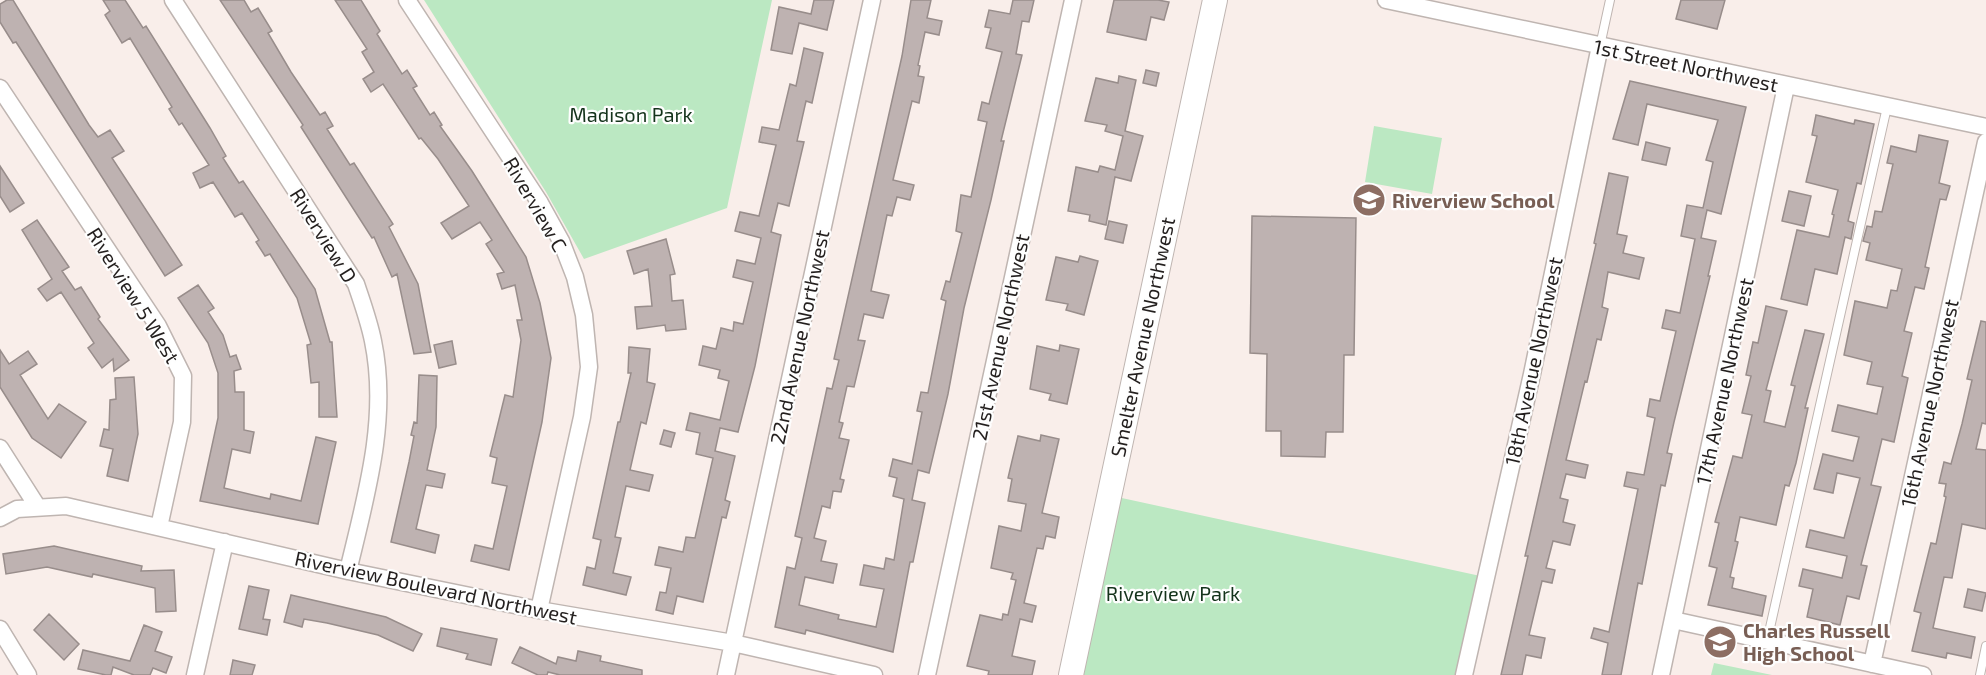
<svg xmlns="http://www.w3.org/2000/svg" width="1986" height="675" viewBox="0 0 1986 675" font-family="'Exo 2',sans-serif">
<rect width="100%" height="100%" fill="#f9eeea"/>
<!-- green -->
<path fill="#bbe8c2" d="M424 0H772L727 208 584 259 546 192Z
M1374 126 1442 138 1432 194 1365 182Z
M1108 495 1485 577 1464 675H1071Z
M1714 663 1772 675H1711Z"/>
<!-- building -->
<path fill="#beb2b1" stroke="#988d8b" stroke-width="1.5" d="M7 0H13L89 125 98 137 110 130 124 151 112 158 182 265 165 276 16 42 13 43 0 22V4Z
M103 0H125L143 28 146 26 210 128 226 156 223 158 239 183 243 181 315 289 330 342H332L337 417H319V382L311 383 307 345 311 344 297 298 270 254 265 256 256 242 259 240 242 213 235 217 213 182 200 188 193 173 209 165 182 123 179 125 169 109 172 107 130 38 122 43 105 15 110 11Z
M220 0H244L251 12 258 8 272 31 268 33 291 72 320 115 325 112 333 126 327 129 350 165 354 163 393 224 389 227 418 284 431 352 414 354 397 274 392 277 374 237 372 238 301 127 303 125Z
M335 0H361L380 31 377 34 402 74 407 70 417 86 413 88 430 115 434 112 442 125 440 126 472 171 526 257 540 303 551 358 542 422 509 570 471 561 475 545 493 549 507 486 492 483 497 458 490 456 505 395 513 397 521 340 517 320H522L515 285 502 289 497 274 504 272 486 244 492 240 480 222 452 239 441 223 469 206 438 159 421 138 419 139 383 84 371 92 363 79 374 72 362 52 367 49Z
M814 0H834L827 30 799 23 792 54 771 50 779 7 811 14Z
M911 0H931L927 18 942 21 939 35 925 32 918 65 920 66 918 76 924 77 919 103 912 101 893 180 914 185 910 200 897 197 892 216 887 215 871 291 889 295 883 318 864 314 858 340 865 341 854 387 847 386 839 422 843 423 839 438 849 440 840 479 844 480 841 492 833 491 830 508 822 506 814 538 826 541 821 561 837 564 833 583 805 577 799 605 839 615 838 619 876 627 884 589 860 585 864 565 884 569 886 558 894 560 904 499 893 496 897 478 889 476 893 459 912 464 922 412 917 411 921 392 928 393 946 301 941 299 946 281 950 282 962 233 956 231 961 195 971 197 987 122 978 120 982 102 989 104 1002 52 986 48 991 28 985 27 989 10 1010 14 1013 0H1034L1029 22 1022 21 1016 54 1022 55 1001 141H1004L991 200 964 308 948 394 929 473 918 470 912 500 925 503 913 562H910L893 652 806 630 805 634 775 627 787 567 795 569 802 538 795 536 827 388 832 389 839 360 834 359 902 56Z
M1114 0H1158L1169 2 1164 20 1151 17 1146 40 1107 32Z
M1681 0H1725L1717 29 1676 19Z
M804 48 823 53 812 103 806 101 797 141 804 142 789 206 778 203 771 232 781 235 755 366 738 432 720 428 715 451 735 456 725 500 730 502 726 518 722 517 703 602 677 596 673 614 656 610 660 592 666 593 671 568 655 565 659 547 683 552 686 537 695 538 713 458 696 454 700 433 686 430 690 413 720 420 729 381 718 378 720 370 699 365 703 346 716 349 721 328 733 331 734 322 743 324 753 282 733 277 737 260 755 264 761 238 735 231 740 212 759 216 776 145 759 142 762 127 779 130 790 84 796 86Z
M1146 70 1159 73 1156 86 1143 83Z
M1119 76 1136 80 1125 131 1143 136 1131 181 1115 177 1106 225 1089 221 1090 215 1068 211 1076 167 1098 172 1100 166 1115 170 1123 136 1105 131 1107 125 1085 121 1096 78 1118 83Z
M1630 81 1746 107 1721 214 1707 210 1701 238 1716 241 1708 276H1710L1674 422 1667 453 1672 454 1665 486 1661 485 1642 584 1638 583 1621 675H1602L1608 643 1591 638 1594 628 1609 632 1638 489 1624 486 1627 472 1644 475 1655 418 1647 416 1650 399 1660 401 1676 331 1662 328 1666 310 1680 313 1695 239 1681 236 1687 205 1703 208 1713 162 1706 160 1718 120 1647 104 1638 145 1613 139Z
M1816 115 1854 124 1855 120 1874 124 1861 184 1857 183 1848 221 1854 223 1851 239 1845 237 1837 274 1815 269 1807 305 1781 299 1797 230 1829 237 1834 215 1832 214 1838 190 1806 182 1817 136 1812 135Z
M1919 135 1948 141 1939 183 1950 186 1946 200 1940 199 1925 267 1929 268 1924 289 1915 287 1904 331 1912 333 1902 376 1908 378 1894 442 1882 439 1871 485 1881 487 1861 565 1867 566 1859 599 1847 596 1840 625 1807 617 1813 589 1799 586 1803 569 1842 578 1847 556 1806 547 1810 530 1844 538 1860 478 1837 473 1833 493 1814 489 1823 454 1853 461 1859 437 1832 431 1838 405 1877 414 1883 387 1867 384 1872 362 1844 355 1855 301 1887 308 1891 290 1897 291 1902 269 1866 260 1870 243 1863 241 1867 226 1872 227 1875 211 1882 212 1893 164 1887 163 1891 146 1916 152Z
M1646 142 1670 148 1666 165 1642 160Z
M0 166 24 203 10 212 0 196Z
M1609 173 1628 177 1617 234 1627 236 1623 253 1644 258 1639 279 1608 272 1602 307 1608 309 1601 340 1597 339 1587 382 1585 381 1566 460 1588 465 1585 478 1566 474 1560 498 1568 500 1563 522 1575 525 1570 545 1553 541 1546 568 1555 570 1552 583 1542 581 1529 635 1545 638 1541 658 1526 655 1522 675H1501L1528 556H1525L1596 244 1594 243Z
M1789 191 1811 196 1804 226 1782 221Z
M1252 216 1356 218 1354 355H1344L1343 432H1326L1325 457 1281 456V431H1266L1267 354 1250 353Z
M37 220 69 267 62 271 75 290 81 287 100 317 98 319 129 360 114 371 113 359 102 368 88 348 94 343 61 292 47 301 38 289 52 279 22 230Z
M1109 221 1127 225 1123 243 1105 239Z
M666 239 675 274 670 275 672 301 683 300 686 329 666 331 665 325 637 329 635 307 652 306 648 269 634 274 627 251Z
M1080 256 1098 261 1084 315 1066 310 1068 304 1046 300 1056 257 1078 262Z
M198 285 214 308 208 312 223 335 230 357 236 355 241 369 234 371 235 392H244V430L254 432 250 453 232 449 224 488 270 499 271 494 301 501 316 437 336 442 318 524 200 501 218 418V373L208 343 178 298Z
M1766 306 1787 311 1766 390 1771 391 1764 422 1785 427 1795 386 1791 385 1805 330 1824 334 1805 408H1808L1796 463 1789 486 1785 485 1776 525 1740 517 1735 541 1738 542 1730 577 1734 578 1732 588 1766 596 1762 616 1708 605 1717 568 1709 566 1719 523 1715 522 1733 456 1742 458 1752 415 1742 413 1751 376 1746 375 1753 342 1758 343Z
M1981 321 1986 322V424L1982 423 1976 449 1986 450V529L1962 524 1952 578 1944 577 1933 628 1975 637 1971 658 1947 653 1946 658 1912 651 1921 613 1914 611 1931 543 1936 544 1946 497 1944 496 1946 484 1939 483 1944 462 1951 464 1962 424 1972 380 1967 379Z
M452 341 456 364 439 368 434 345Z
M1060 345 1079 349 1067 404 1049 400 1051 394 1030 389 1037 346 1059 351Z
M629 347 650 349 647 382 655 384 646 424 641 422 630 470 653 475 649 491 626 486 615 537 621 538 613 573 631 577 626 595 583 585 587 567 595 569 601 540 593 538 618 422H620L631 373H628Z
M0 350 9 364 28 351 37 364 20 375 48 419 59 404 86 422 61 458 32 438 0 387Z
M419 375 437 376 436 427 427 470 445 474 442 488 426 485 416 529 439 535 435 553 391 542 409 462 414 436 411 435 414 422 417 423Z
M134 377 138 434 128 481 107 476 113 449 100 446 104 429 109 430 110 400 116 399 115 378Z
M664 430 675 433 671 447 660 444Z
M1041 435 1059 439 1042 513 1059 517 1055 538 1046 536 1043 549 1037 548 1024 603 1036 606 1032 622 1020 619 1012 656 1035 661 1032 675H988L989 671 967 666 980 615 1002 620 1003 614 1008 615 1016 580 1011 579 1013 573 991 568 999 526 1021 531 1026 504 1008 501 1012 479 1008 478 1012 461 1018 436 1040 441Z
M54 546 142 566 141 571 174 570 176 611 156 612 155 588 93 574 92 577 47 567 6 574 3 554Z
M249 586 269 590 263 619 270 620 267 635 239 629Z
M1968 589 1986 593 1982 611 1964 607Z
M291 595 386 617 422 634 413 651 378 635 327 623 304 619 302 627 284 622Z
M49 614 79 644 64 660 34 630Z
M144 625 162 632 155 651 172 657 166 673 153 668 150 675H134L113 667 111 675H106L78 669 83 650 130 661Z
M441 628 497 639 491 665 466 659 468 654 437 646Z
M520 647 556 664 558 657 576 661 578 651 601 656 600 661 642 670V675H560L548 672 547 675H538L512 663Z
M233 660 255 665 252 675H230Z"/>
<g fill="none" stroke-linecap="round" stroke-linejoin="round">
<!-- lane casing -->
<g stroke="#bfb5b1" stroke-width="10">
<path id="lane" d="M1600 46 1610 0
M1767 641 1887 107
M1980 675 1986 646"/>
</g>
<!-- street casing -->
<g stroke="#bfb5b1" stroke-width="19">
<path id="street" d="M173 0 356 284C362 302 369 321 373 341 389 418 366 496 348 571
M407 0 540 203 561 241 575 277 584 315 589 367 582 417 539 610
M1386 0 1986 127
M0 88 158 326 183 376 182 422 159 527
M0 448 37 506
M0 518 17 509 66 506 348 571 539 610 733 643 874 675
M1673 620 1923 675
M0 629 28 675
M1872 664 1986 142
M195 675 225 542
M726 675 872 0
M927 675 1073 0
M1464 675 1532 374 1600 46
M1661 675 1786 86"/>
</g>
<!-- secondary casing -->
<g stroke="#bfb5b1" stroke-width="26">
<path id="secondary" d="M1071 675 1215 0"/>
</g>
<!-- lane -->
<use href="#lane" stroke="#fff" stroke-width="8"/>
<!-- street -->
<use href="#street" stroke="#fff" stroke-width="16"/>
<!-- secondary -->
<use href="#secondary" stroke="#fff" stroke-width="24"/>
</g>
<!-- icons -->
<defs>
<g id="school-disc" transform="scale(1.725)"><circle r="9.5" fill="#8d6e63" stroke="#fefefe"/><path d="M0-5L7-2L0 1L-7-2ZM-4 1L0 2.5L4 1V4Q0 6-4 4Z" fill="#fff"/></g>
</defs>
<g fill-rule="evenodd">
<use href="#school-disc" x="1369" y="200"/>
<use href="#school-disc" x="1720" y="642"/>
</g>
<g text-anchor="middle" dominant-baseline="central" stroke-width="4.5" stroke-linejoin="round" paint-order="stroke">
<!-- street labels -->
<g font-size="20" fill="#231f1e" stroke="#fefefe">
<text transform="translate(1686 65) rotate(12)">1st Street Northwest</text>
<text transform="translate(536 204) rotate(60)">Riverview C</text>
<text transform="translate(324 235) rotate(58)">Riverview D</text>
<text transform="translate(134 295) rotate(58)">Riverview 5 West</text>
<text transform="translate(799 337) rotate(-78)">22nd Avenue Northwest</text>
<text transform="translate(1000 337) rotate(-78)">21st Avenue Northwest</text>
<text transform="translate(1142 337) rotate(-78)">Smelter Avenue Northwest</text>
<text transform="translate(1533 361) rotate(-78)">18th Avenue Northwest</text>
<text transform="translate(1724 381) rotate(-78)">17th Avenue Northwest</text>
<text transform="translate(1929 403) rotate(-78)">16th Avenue Northwest</text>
<text transform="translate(436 587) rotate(12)">Riverview Boulevard Northwest</text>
</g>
<!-- park labels -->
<g font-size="20" fill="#14331b" stroke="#fefefe">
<text x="631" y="114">Madison Park</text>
<text x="1173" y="593">Riverview Park</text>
</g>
<!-- education labels -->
<g font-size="20" font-weight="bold" fill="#785e54" stroke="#fefefe" text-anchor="start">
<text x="1392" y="200">Riverview School</text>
<text x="1743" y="630">Charles Russell<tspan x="1743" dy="23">High School</tspan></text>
</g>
</g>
</svg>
